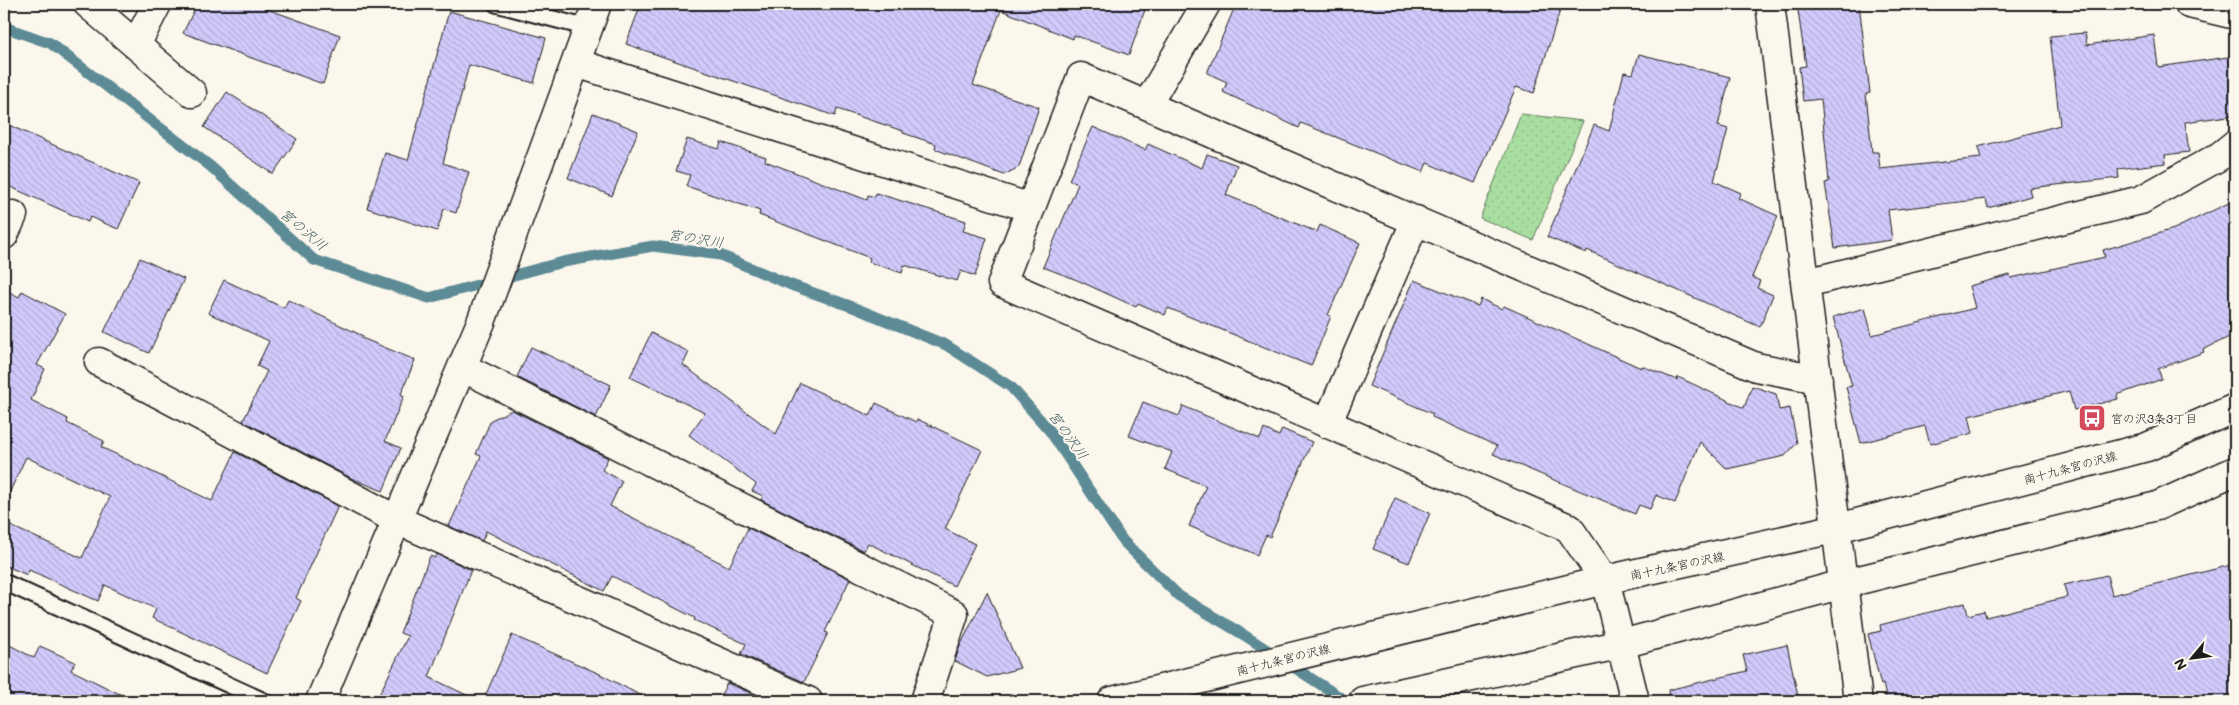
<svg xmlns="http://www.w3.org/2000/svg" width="2239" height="705" viewBox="0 0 2239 705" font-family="Mali,'Klee One',sans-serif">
<defs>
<pattern id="park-dots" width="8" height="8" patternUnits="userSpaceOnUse" patternTransform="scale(1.25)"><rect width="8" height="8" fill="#a9dea1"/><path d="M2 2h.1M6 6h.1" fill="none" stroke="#91be8a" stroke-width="1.8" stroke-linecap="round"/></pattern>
<pattern id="building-back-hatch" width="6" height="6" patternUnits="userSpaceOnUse" patternTransform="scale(1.25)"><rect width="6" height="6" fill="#d1cafc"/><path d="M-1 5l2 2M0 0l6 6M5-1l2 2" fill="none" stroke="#b3add7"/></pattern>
</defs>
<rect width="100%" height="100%" fill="#fbf7ec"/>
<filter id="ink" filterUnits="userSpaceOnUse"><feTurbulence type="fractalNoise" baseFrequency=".02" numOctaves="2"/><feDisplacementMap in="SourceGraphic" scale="10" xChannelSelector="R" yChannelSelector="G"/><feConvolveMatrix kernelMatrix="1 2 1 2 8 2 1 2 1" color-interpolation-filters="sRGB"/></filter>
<g filter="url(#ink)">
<!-- park -->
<path fill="url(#park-dots)" stroke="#627d5e" d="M1521 114 1583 121 1533 240 1480 218Z"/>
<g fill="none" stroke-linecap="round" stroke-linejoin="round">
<!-- stream -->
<path stroke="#5c8a95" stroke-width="11" d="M4 27 50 43 210 166 314 260 429 298 563 262 653 246 720 255 791 285 850 306 946 345 1011 387 1050 431 1123 541 1179 596 1244 635 1346 701"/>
</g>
<!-- building -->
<path fill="url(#building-back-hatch)" stroke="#1c1c1c" d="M197 4H253L340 35 323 84 183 33Z
M641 4H1147L1129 55 1074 35 1073 39 1001 10 973 85 1039 107 1019 167 1004 175 935 149 936 144 903 133V131L837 109 835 116 626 44Z
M1236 4H1562L1534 93 1516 87 1475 183 1427 163 1423 172 1301 123 1299 128 1223 92 1227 82 1207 73Z
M1797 4H1859L1870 93 1866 94 1872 152H1878L1880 169 1981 158 1978 147 2060 125 2050 36 2085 33 2087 45 2154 35 2158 67 2235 56V115L2185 122 2189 152 2165 155 2166 163 2118 169 2119 178 2029 188 2031 196 1988 208 1986 199 1888 210 1892 240 1835 248 1825 183 1829 182 1821 99 1803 101 1799 67 1806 66Z
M449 11 546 38 534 83 469 65 443 163 469 172 456 213 444 209 437 231 367 208 385 153 408 160Z
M1639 54 1730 77 1718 126 1728 129 1714 181 1741 193 1738 198 1778 216 1752 277 1760 281 1757 288 1773 295 1760 327 1587 250 1586 253 1547 237 1594 125 1609 131 1624 72 1633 74Z
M227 92 297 139 273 174 204 127Z
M593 113 638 131 612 196 568 178Z
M4 123 139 183 118 229 90 217 88 222 4 184Z
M1093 127 1145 150 1148 144 1202 168 1207 154 1237 165 1226 195 1317 232 1320 225 1360 243 1328 315 1331 316 1311 366 1168 308 1165 315 1138 303 1136 307 1077 280 1043 267 1078 184 1069 180Z
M687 139 719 149 721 142 766 157 765 161 867 200 868 195 875 197 876 193 966 221 963 231 987 238 975 276 961 271 957 281 904 265 902 273 869 262 870 258 759 215 760 211 686 186 690 175 676 171Z
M2235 200V334L2203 350 2204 352 2158 369 2162 379 2117 395 2118 399 2074 410 2069 391 1969 416 1973 433 1930 444 1925 426 1861 443 1846 387 1852 386 1833 317 1865 308 1872 335 1975 308 1969 286 2010 275 2011 278 2105 257 2103 250 2174 229Z
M140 258 184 279 149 353 104 332Z
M224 280 284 308 288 300 363 336 362 338 415 360 401 394 404 396 385 441 401 448 383 491 351 478 243 421 267 371 257 366 269 341 208 313Z
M1414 280 1478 306 1481 299 1502 309 1504 306 1641 368 1642 366 1677 380 1678 377 1744 408 1752 386 1776 394 1779 410 1790 408 1797 443 1785 456 1727 469 1700 442 1675 503 1656 495 1650 509 1639 505 1635 514 1521 466 1493 454 1497 446 1432 417 1433 414 1369 386Z
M4 289 19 297 22 291 65 314 37 365 45 369 31 400 68 419 67 423 104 441 101 447 212 501 235 452 338 506 296 598 301 601 267 673 152 618 156 609 105 585 98 601 29 570 27 575 4 565V523L82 558 110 497 26 457 4 504Z
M651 333 689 352 683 365 776 434 800 383 870 416 876 403 916 422 917 419 982 450 945 529 975 544 954 586 868 543 864 551 761 500 763 496 752 491 756 484 689 435 705 413 630 377Z
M531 347 611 385 596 417 517 377Z
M1143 402 1179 416 1183 406 1260 439 1264 429 1279 436 1282 429 1312 442 1270 537 1266 535 1257 555 1189 526 1206 486 1165 469 1172 452 1129 436Z
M512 410 608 458 602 470 622 481 610 506 729 567 748 528 850 579 825 632 828 633 804 682 741 654 746 644 694 620 695 618 612 576 604 591 486 531 482 541 449 526 481 456 476 454 491 420Z
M1395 498 1430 513 1409 563 1373 549Z
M437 554 471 570 429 677 479 701H376L408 636 400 633 430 556 435 558Z
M2235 564V701H1887L1883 684 1881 685 1868 634 1881 631 1880 625 1965 603 1968 615 1984 611 1986 617 2067 597 2064 585 2107 575 2112 595Z
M987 592 1020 668 987 677 955 661 960 646Z
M512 635 600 674 651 701H483Z
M4 642 34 658 40 646 75 662 71 670 134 701H4Z
M1787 645 1799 701H1669L1668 690 1747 671 1743 655Z
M727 683 770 701H718Z"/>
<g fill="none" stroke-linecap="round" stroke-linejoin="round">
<!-- service casing -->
<g stroke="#1c1c1c" stroke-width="19">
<path id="service" d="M496 4 588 28
M4 582 264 701"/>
</g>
<!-- minor casing -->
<g stroke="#1c1c1c" stroke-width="31">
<path id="minor" d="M88 4 192 93
M1770 4 1858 701
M2189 4 2235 15
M136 45 157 4
M576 63 1031 208
M1147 105 1206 4
M4 235 13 215
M1806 283 2141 200 2220 156 2235 144
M99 362 397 520 808 701
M462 367 954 614 925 701
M1327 424 1416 220
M320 701 481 322 597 4
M1635 701 1605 580 1569 528 1002 283 1081 77 1756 367 1818 379"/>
</g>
<!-- primary casing -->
<g stroke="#1c1c1c" stroke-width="31">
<path id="primary" d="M1112 701 1605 580 1838 528 2147 447 2235 408
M1363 701 1622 644 1843 584 2157 506 2235 471"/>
</g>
<!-- service -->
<use href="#service" stroke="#fbf7ec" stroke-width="15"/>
<!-- minor -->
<use href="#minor" stroke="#fbf7ec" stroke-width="28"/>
<!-- primary -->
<use href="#primary" stroke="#fbf7ec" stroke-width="28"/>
</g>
</g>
<!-- icons -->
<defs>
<g id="bus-square" transform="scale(1.4375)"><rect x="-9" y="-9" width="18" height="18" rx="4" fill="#d1495b" stroke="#fbf7ec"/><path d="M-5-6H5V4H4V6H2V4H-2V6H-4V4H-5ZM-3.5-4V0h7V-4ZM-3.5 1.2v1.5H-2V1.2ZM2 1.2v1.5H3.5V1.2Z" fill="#fff"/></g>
</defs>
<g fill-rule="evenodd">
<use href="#bus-square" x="2092" y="418"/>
</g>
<g text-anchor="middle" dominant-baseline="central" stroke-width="4" stroke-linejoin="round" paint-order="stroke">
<!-- poi labels -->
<g font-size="12" fill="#1c1c1c" stroke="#fbf7ec" text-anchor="start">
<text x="2111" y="418">宮の沢3条3丁目</text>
</g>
<!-- street labels -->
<g font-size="12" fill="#1c1c1c" stroke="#fbf7ec">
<text transform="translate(2070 467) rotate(-15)">南十九条宮の沢線</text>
<text transform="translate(1677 565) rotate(-12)">南十九条宮の沢線</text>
<text transform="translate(1283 659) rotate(-14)">南十九条宮の沢線</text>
</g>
<!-- water labels -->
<g font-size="14" font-style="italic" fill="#415c62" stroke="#fbf7ec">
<text transform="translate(304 229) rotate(40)">宮の沢川</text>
<text transform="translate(696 238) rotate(9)">宮の沢川</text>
<text transform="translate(1069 435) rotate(54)">宮の沢川</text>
</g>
</g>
<!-- margin -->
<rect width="2239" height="705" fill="none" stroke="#fbf7ec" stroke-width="20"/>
<rect x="10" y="10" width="2219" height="685" fill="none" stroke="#1c1c1c" stroke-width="2" filter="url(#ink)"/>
<!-- north arrow -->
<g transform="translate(2192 658) rotate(241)" stroke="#fbf7ec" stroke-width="4" paint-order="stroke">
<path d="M0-4L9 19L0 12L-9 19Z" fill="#1c1c1c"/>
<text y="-8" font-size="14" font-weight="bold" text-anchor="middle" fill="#1c1c1c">N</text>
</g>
</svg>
